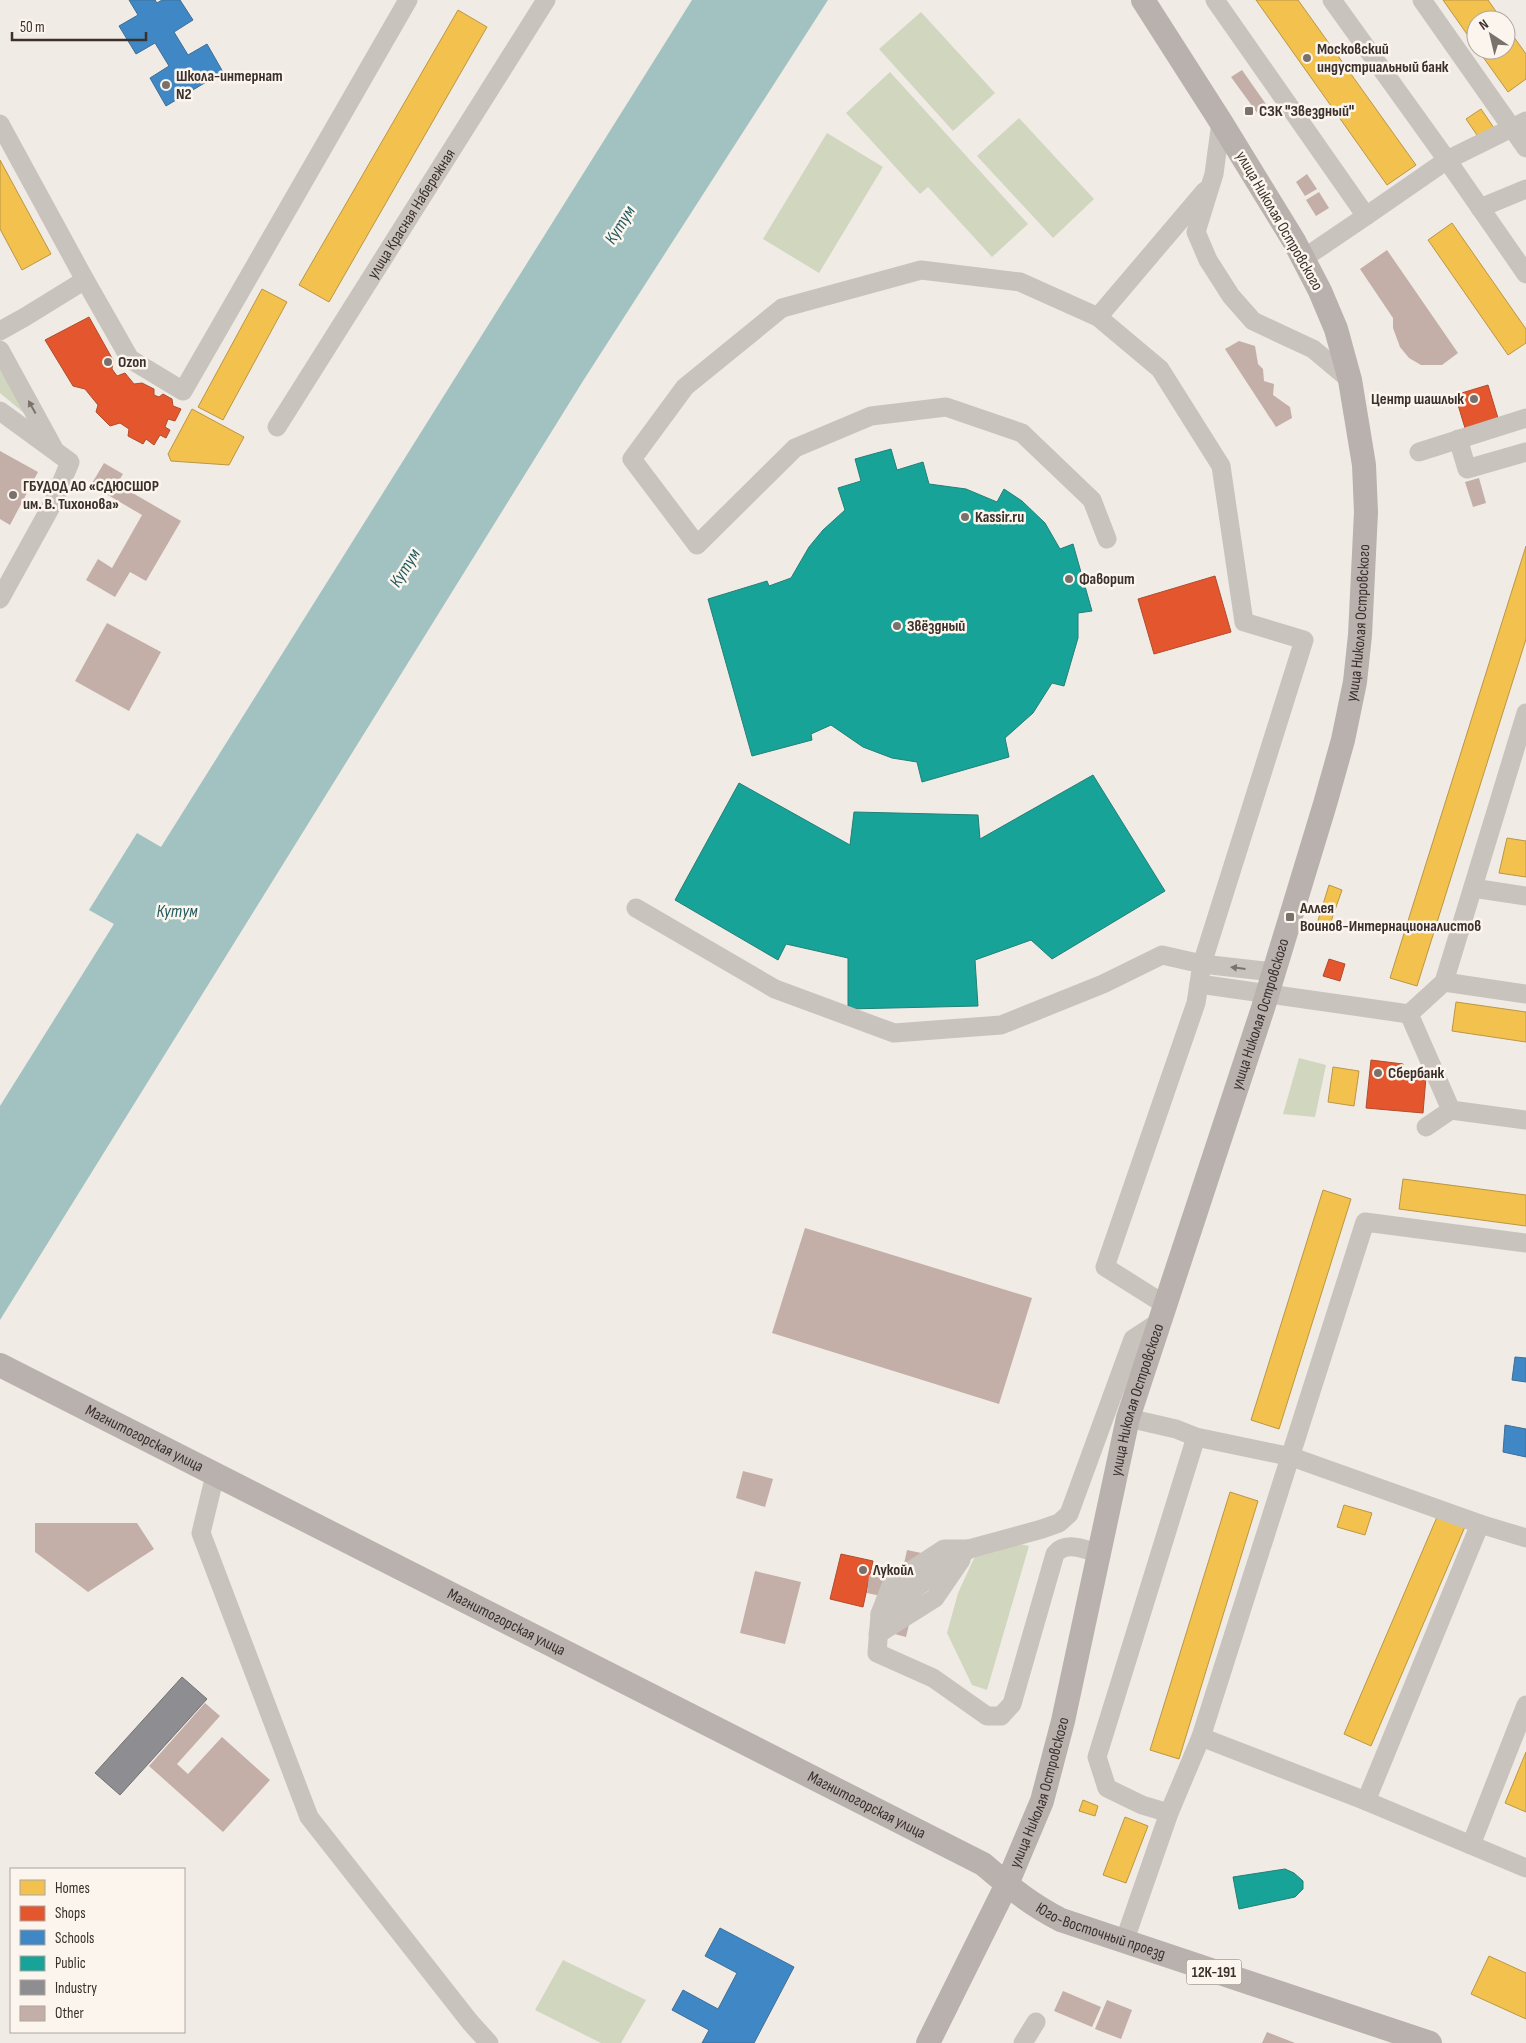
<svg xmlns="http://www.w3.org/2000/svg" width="1526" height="2043" viewBox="0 0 1526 2043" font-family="'Sofia Sans Condensed',sans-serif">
<rect width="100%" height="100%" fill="#f0ebe5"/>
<!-- green -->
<path fill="#d1d6bf" d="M921 12 995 93 953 131 879 49Z
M890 72 1028 224 992 257 928 187 920 194 846 113Z
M1019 118 1094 199 1053 238 977 156Z
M827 133 883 167 819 273 763 239Z
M0 369 30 418 0 393Z
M1299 1058 1326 1065 1315 1117 1283 1114Z
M1015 1543 1029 1546 987 1690 972 1685 947 1633 958 1593 976 1554Z
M563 1960 646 2000 621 2043H601L535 2010Z"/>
<!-- water -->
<path fill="#a1c2c1" d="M692 0H828L583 381 0 1320V1106L114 924 89 910 137 833 161 847Z"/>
<!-- homes -->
<path fill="#f2c14e" stroke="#bb9644" d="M1256 0H1298L1416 165 1387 185Z
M1443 0H1488L1502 20H1476V47Z
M458 10 487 27 329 302 299 285Z
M1506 26 1526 54V79L1508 92 1478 50H1506Z
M1481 109 1494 128 1479 138 1466 119Z
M0 160 51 254 22 270 0 229Z
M1452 223 1526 329V343L1508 355 1428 240Z
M262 289 287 302 223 420 198 407Z
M192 409 244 437 229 465 171 461 168 454Z
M1526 546V639L1417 986 1390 978Z
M1507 838 1526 841V877L1499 873Z
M1329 885 1342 890 1328 930 1316 927Z
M1456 1002 1526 1012V1042L1452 1031Z
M1333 1067 1359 1071 1354 1106 1328 1102Z
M1403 1179 1526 1195V1226L1399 1209Z
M1323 1190 1351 1199 1279 1429 1251 1420Z
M1230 1492 1258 1501 1179 1759 1150 1750Z
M1344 1505 1372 1513 1365 1535 1337 1527Z
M1440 1510 1467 1522 1371 1746 1344 1734Z
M1526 1752V1812L1505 1803Z
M1083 1800 1098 1806 1095 1816 1079 1811Z
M1125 1817 1148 1826 1126 1883 1103 1875Z
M1489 1956 1526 1973V2019L1471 1994Z"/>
<!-- shops -->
<path fill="#e4572e" stroke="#b14b2d" d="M89 317 113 360 112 369 117 376 125 373 134 384 142 383 154 389V395L159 397 163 394 172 399 173 406 181 409 175 421 168 419 165 427 170 430 166 438 160 435 154 445 146 439 143 444 128 436 129 429 120 423 110 426 96 412 98 405 85 389 73 386 45 340Z
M1488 385 1498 418 1465 428 1455 395Z
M1215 576 1231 632 1154 654 1138 599Z
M1329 959 1345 964 1340 981 1323 976Z
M1371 1060 1403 1064 1402 1075 1426 1077 1423 1113 1366 1108Z
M841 1554 873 1561 863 1607 830 1599Z"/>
<!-- schools -->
<path fill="#3f88c5" stroke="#3e6e97" d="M129 0H155L157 3 162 0H180L193 20 174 32 188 55 207 44 223 72 166 106 150 78 169 66 155 43 136 54 119 26 138 15Z
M1515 1357 1526 1358V1382L1512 1380Z
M1505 1425 1526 1429V1457L1503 1452Z
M720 1928 794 1967 754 2043H702L709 2030 672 2010 683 1990 718 2009 737 1973 705 1956Z"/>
<!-- public -->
<path fill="#17a398" stroke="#228077" d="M891 449 897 470 923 462 929 484 966 489 997 502 1004 489 1022 501 1045 523 1060 549 1073 544 1092 611 1078 613V638L1064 686 1052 683 1033 713 1005 738 1009 757 922 782 917 762 892 758 863 747 831 725 811 734 812 740 752 756 708 599 767 581 769 586 791 578 809 547 823 530 845 510 838 488 861 481 855 459Z
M1093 775 1165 891 1052 959 1031 940 975 960 978 1006 848 1009V958L786 944 778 960 675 900 739 783 850 845 854 812 978 815 980 839Z
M1285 1869 1294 1873 1303 1881V1889L1295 1897 1239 1909 1233 1877Z"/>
<!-- industry -->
<path fill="#8d8d92" stroke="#747173" d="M182 1677 207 1699 120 1795 95 1773Z"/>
<!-- building -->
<path fill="#c3afa7" d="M1242 70 1268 107 1258 114 1231 77Z
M1307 174 1317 189 1305 196 1296 182Z
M1319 192 1329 208 1316 216 1306 200Z
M1387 250 1458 353 1442 365H1421L1409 358 1400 347 1393 328V318L1360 269Z
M1239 341 1255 346 1258 364 1263 369 1264 381 1274 384 1273 395 1290 407 1292 418 1276 427 1225 349Z
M0 451 38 472 10 525 0 519Z
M104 463 123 474 117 484 181 521 146 581 130 572 115 597 86 580 98 559 112 568 142 515 91 485Z
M1479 478 1486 503 1473 507 1465 482Z
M107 623 161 652 129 711 75 681Z
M805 1228 1032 1298 999 1404 772 1333Z
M743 1471 773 1479 765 1507 736 1498Z
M35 1523H137L154 1549 88 1592 35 1552Z
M907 1550 926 1554 906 1637 887 1632 895 1599 867 1593 869 1575 900 1582Z
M755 1571 801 1582 785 1644 740 1633Z
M205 1703 220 1716 177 1764 188 1774 222 1737 270 1780 223 1832 149 1766Z
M1063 1991 1101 2007 1092 2027 1054 2011Z
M1107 2000 1132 2010 1121 2039 1095 2029Z
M1267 2032 1295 2043H1262Z"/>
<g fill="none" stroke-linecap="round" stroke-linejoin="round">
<!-- minor -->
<g stroke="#c9c3be" stroke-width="19">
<path d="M1215 0 1366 216 1304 258"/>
<path d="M1332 0 1447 160 1526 121"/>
<path d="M1422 0 1526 148"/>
<path d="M1221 122 1214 174 1196 232 1208 260 1231 296 1253 321 1313 349 1350 380"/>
<path d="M0 124 85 280 25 317 0 331"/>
<path d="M1480 208 1526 189"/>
<path d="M1366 216 1447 160 1526 274"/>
<path d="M85 280 130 359 183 391 408 0"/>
<path d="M1098 317 1205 191"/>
<path d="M0 350 53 447"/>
<path d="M0 411 70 462 53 503 0 599"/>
<path id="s1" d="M277 427 546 0"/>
<path d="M1458 439 1467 469 1526 452"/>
<path d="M1419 452 1526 418"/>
<path d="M1107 539 1092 500 1022 433 946 407 871 416 795 448 697 545 632 459 685 387 782 308 921 270 1020 282 1098 317 1160 369 1221 466 1244 622 1304 640 1202 964 1196 1003 1105 1267 1167 1306"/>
<path d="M1473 888 1526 896"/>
<path d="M636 908 775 989 894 1033 1001 1025 1103 984 1162 955 1202 964 1273 972"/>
<path d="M1444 982 1526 994"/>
<path d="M1199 984 1409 1014 1444 982 1526 713"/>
<path d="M1409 1014 1451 1110 1526 1120"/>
<path d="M1426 1127 1451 1110"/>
<path d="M1526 1243 1365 1222 1201 1737 1366 1801 1471 1845 1526 1705"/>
<path d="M1128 1418 1176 1429 1196 1437 1292 1457 1480 1524 1526 1538"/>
<path d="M215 1475 201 1533 309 1817 470 2022 489 2043"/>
<path d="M1101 1554C1085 1550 1066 1540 1055 1554L1012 1704 1001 1716H987L933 1678 877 1653 880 1614 969 1549 1042 1529 1059 1523 1069 1514 1133 1339 1162 1320"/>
<path d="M880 1614 892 1583 944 1549H969"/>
<path d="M878 1634 935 1598 961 1560"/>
<path d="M1366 1801 1480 1524"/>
<path d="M1169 1813 1142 1805 1107 1788 1097 1757 1196 1437"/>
<path d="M1471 1845 1526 1868"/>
<path d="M1124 1942 1169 1813 1201 1737"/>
<path d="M1023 2043 1036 2022"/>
</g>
<!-- major -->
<g stroke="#b8b1ad" stroke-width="24">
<path id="s2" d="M0 1365 983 1864C1010 1887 1028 1903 1061 1920L1430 2043"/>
<path id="s3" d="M928 2043 1007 1884 1042 1801 1063 1721 1128 1418 1263 1008 1325 804 1343 740 1355 682 1360 635 1366 512 1364 465 1350 380 1336 329 1320 291 1294 241 1221 122 1143 0"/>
</g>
</g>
<!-- one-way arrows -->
<defs><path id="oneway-solid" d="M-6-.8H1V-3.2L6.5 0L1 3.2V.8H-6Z" transform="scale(1.25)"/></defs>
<g fill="#7b726d">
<use href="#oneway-solid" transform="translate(32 407) rotate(-119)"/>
<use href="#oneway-solid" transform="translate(1238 968) rotate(-173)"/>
</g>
<!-- markers -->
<g fill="#7a716c" stroke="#fbf5ee" stroke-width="2">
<circle cx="1307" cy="58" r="5"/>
<circle cx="166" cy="85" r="5"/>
<rect x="1244" y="106" width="10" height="10" rx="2.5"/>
<circle cx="108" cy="362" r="5"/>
<circle cx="1474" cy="399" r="5"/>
<circle cx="13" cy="495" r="5"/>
<circle cx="965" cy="517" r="5"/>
<circle cx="1069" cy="579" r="5"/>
<circle cx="897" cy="626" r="5"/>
<rect x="1285" y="912" width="10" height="10" rx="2.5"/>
<circle cx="1378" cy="1073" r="5"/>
<circle cx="863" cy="1570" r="5"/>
</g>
<g text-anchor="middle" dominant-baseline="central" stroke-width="5" stroke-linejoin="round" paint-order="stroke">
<!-- shield labels -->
<rect fill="#fbf5ee" stroke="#756b66" stroke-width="1" x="1186.5" y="1959.5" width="55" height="25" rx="4"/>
<g font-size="15" font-weight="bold" fill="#3b302b">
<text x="1214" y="1972">12К-191</text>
</g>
<!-- poi labels -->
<g font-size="16" font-weight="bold" fill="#3b302b" stroke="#fbf5ee" text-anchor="start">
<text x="1317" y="49">Московский<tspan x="1317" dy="18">индустриальный банк</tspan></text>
<text x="176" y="76">Школа-интернат<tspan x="176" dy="18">N2</tspan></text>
<text x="1259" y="111">СЗК "Звездный"</text>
<text x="118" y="362">Ozon</text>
<text x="1464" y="399" text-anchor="end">Центр шашлык</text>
<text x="23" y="486">ГБУДОД АО «СДЮСШОР<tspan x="23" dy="18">им. В. Тихонова»</tspan></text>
<text x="975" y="517">Kassir.ru</text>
<text x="1079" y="579">Фаворит</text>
<text x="907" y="626">Звёздный</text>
<text x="1300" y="908">Аллея<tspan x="1300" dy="18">Воинов-Интернационалистов</tspan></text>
<text x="1388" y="1073">Сбербанк</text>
<text x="873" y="1570">Лукойл</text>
</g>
<!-- street labels -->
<g font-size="16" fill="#3b302b" stroke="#fbf5ee">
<text stroke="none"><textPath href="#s1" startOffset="252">улица Красная Набережная</textPath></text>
<text transform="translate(1279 221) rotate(60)">улица Николая Островского</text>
<text stroke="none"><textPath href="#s3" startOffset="1490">улица Николая Островского</textPath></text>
<text stroke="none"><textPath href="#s3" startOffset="1085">улица Николая Островского</textPath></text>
<text stroke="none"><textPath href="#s3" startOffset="680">улица Николая Островского</textPath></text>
<text stroke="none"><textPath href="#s2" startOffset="162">Магнитогорская улица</textPath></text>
<text stroke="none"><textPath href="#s2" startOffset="568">Магнитогорская улица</textPath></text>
<text stroke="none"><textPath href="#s3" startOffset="275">улица Николая Островского</textPath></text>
<text stroke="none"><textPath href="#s2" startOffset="972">Магнитогорская улица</textPath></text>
<text stroke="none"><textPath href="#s2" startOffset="1240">Юго-Восточный проезд</textPath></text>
</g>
<!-- water labels -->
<g font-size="18" font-style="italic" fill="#1f5a5e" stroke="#fbf5ee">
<text transform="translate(620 225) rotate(-58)">Кутум</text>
<text transform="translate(405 568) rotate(-58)">Кутум</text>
<text x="177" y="911">Кутум</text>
</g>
</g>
<!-- legend -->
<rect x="10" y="1868" width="175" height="165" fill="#fbf5ee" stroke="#aea6a0"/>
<rect x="20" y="1880" width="25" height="15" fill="#f2c14e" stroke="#aea6a0"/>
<text x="55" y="1893" font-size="15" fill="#3b302b">Homes</text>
<rect x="20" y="1906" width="25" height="15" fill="#e4572e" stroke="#aea6a0"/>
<text x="55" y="1918" font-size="15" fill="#3b302b">Shops</text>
<rect x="20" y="1930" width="25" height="15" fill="#3f88c5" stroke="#aea6a0"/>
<text x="55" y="1943" font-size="15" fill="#3b302b">Schools</text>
<rect x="20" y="1956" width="25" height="15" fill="#17a398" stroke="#aea6a0"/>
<text x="55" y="1968" font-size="15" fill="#3b302b">Public</text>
<rect x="20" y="1980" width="25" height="15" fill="#8d8d92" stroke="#aea6a0"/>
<text x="55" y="1993" font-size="15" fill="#3b302b">Industry</text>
<rect x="20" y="2006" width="25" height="15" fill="#c3afa7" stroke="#aea6a0"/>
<text x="55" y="2018" font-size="15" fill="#3b302b">Other</text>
<!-- north arrow -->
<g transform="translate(1491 35) rotate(325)"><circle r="24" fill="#fbf5ee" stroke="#aea6a0"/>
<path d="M0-4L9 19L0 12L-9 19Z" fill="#7a716c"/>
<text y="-8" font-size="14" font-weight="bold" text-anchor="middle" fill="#3b302b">N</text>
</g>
<!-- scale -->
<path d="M12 32v8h134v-8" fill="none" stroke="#3b302b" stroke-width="2.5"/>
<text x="20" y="32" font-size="15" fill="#3b302b" stroke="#fbf5ee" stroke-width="4" paint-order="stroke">50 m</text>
</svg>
